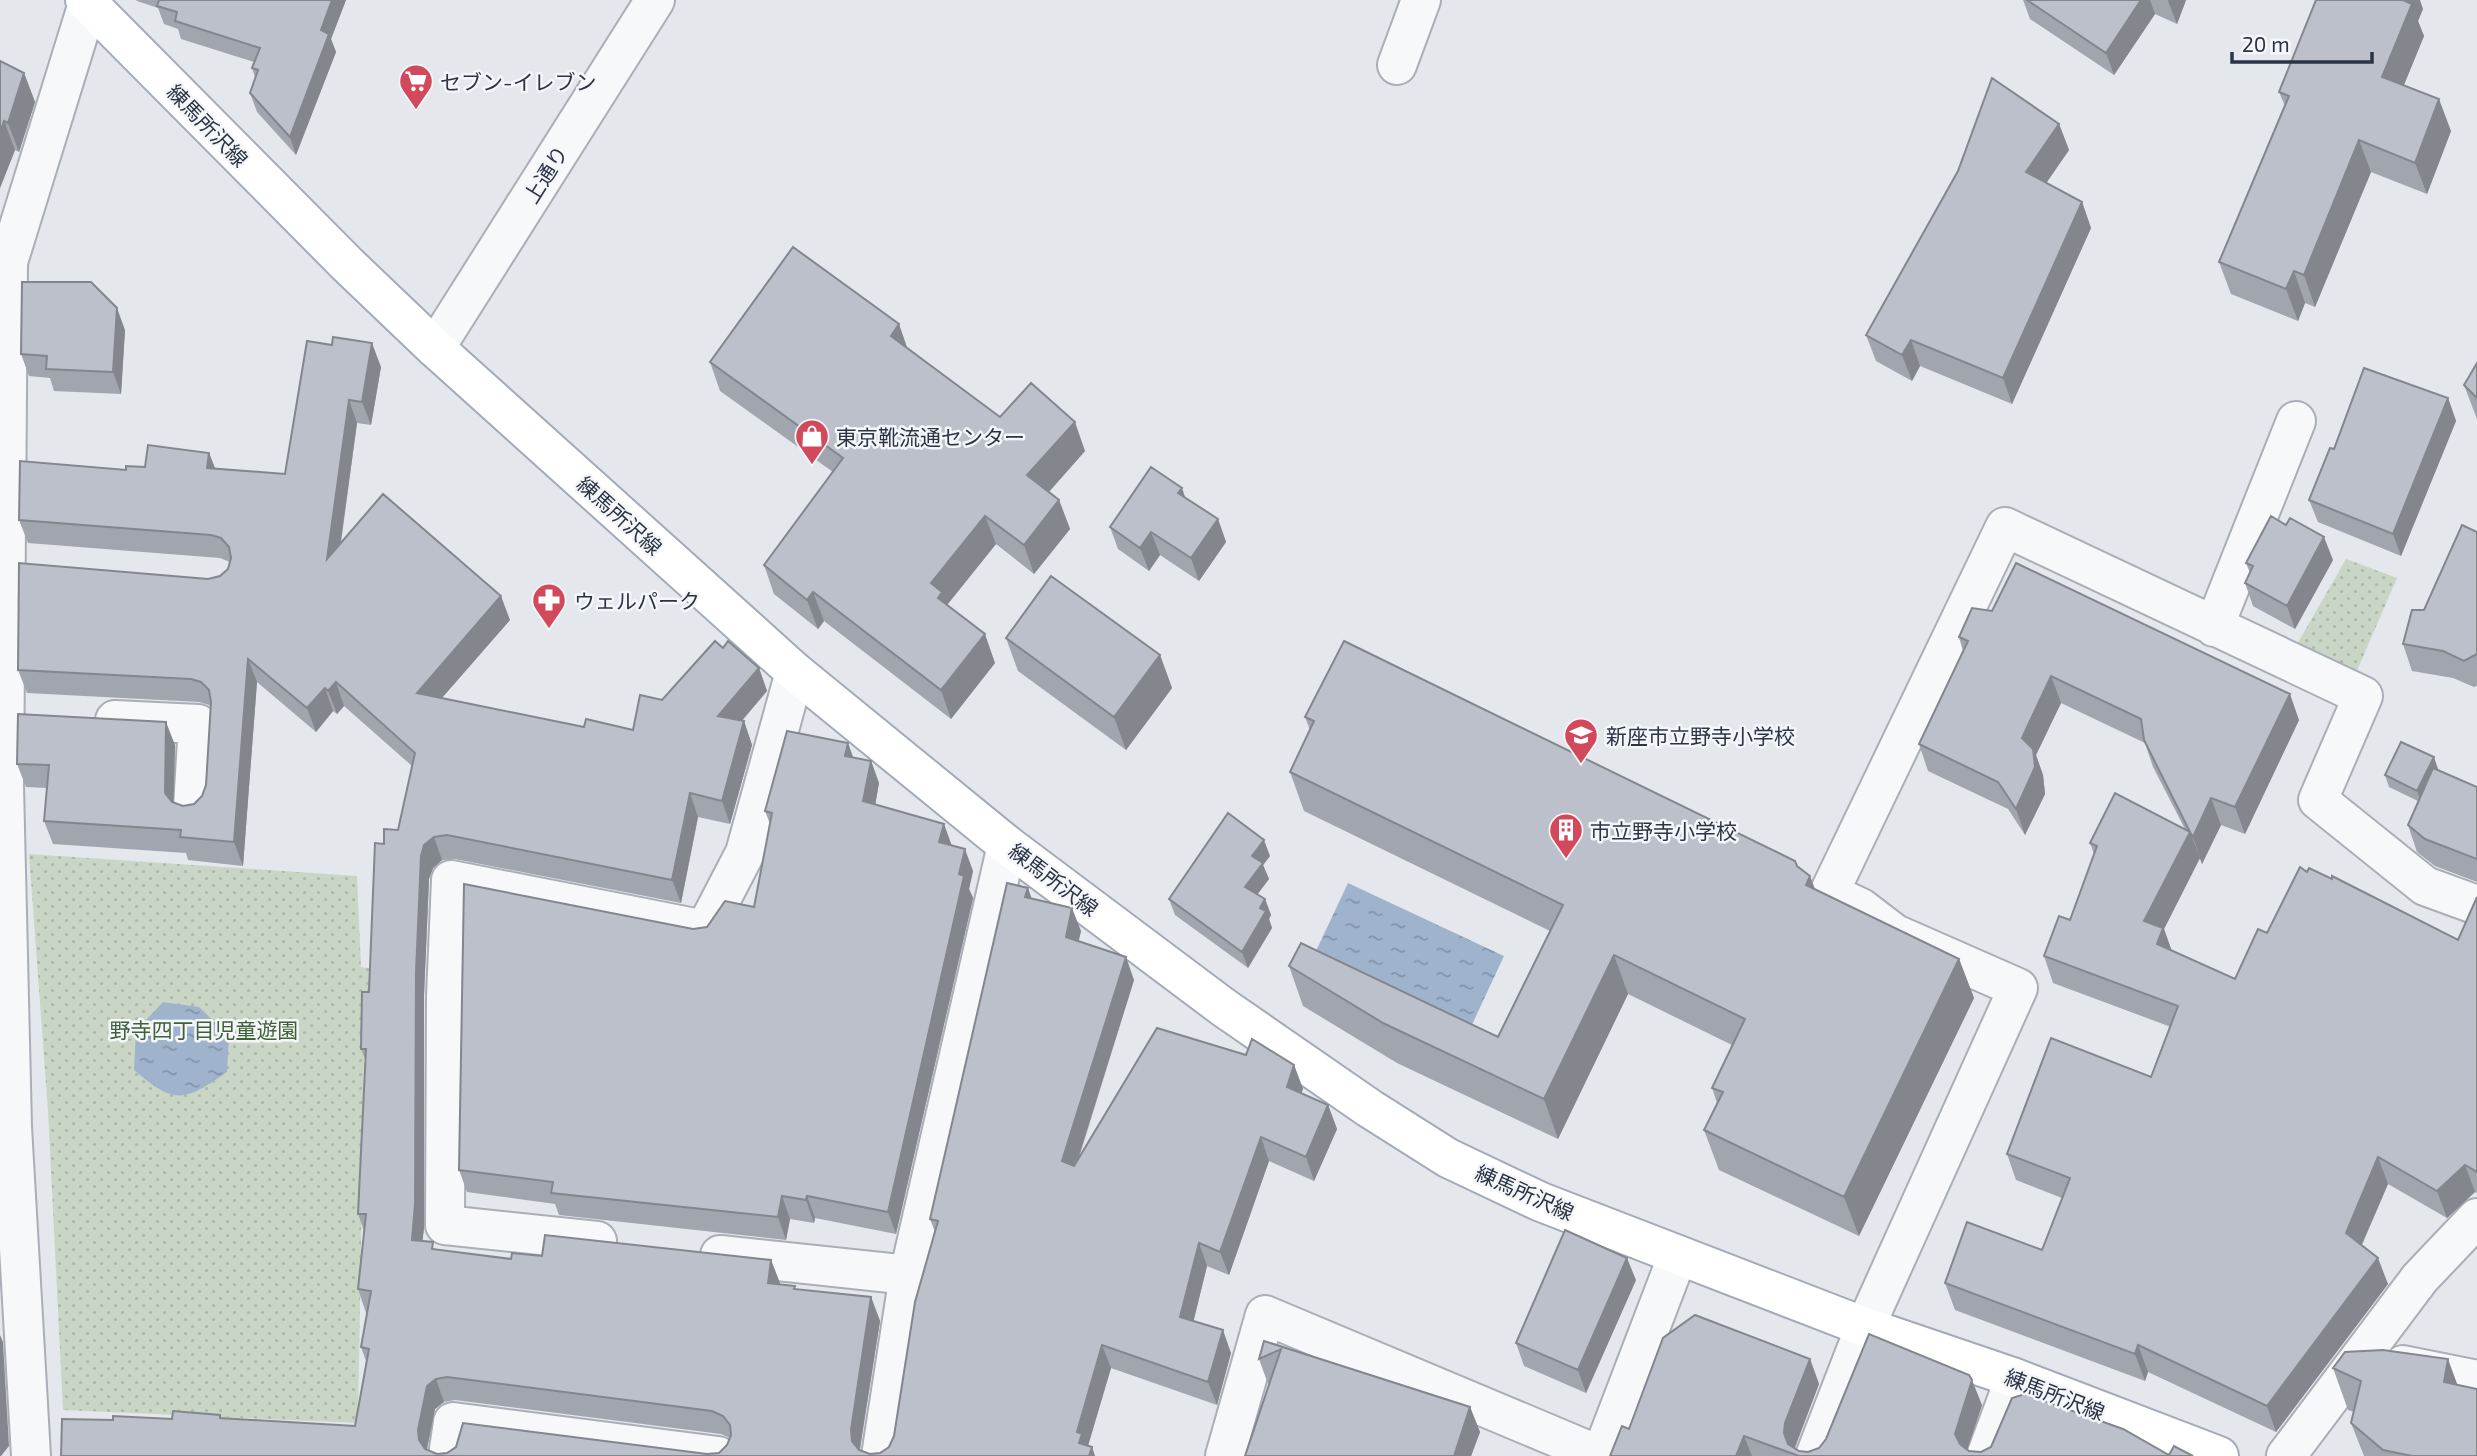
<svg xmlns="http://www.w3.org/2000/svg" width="2477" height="1456" viewBox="0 0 2477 1456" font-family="'Exo 2','Noto Sans JP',sans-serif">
<defs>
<pattern id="park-dots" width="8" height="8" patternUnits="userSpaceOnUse" patternTransform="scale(1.75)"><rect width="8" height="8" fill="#c9d6c5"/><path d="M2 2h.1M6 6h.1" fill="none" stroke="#adb8ab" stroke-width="1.8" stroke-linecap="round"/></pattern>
<pattern id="water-ripples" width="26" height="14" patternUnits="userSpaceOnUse" patternTransform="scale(1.75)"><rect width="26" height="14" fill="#9fb4cc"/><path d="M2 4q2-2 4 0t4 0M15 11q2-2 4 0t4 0" fill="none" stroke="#8293a7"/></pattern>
</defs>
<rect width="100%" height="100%" fill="#e4e7ec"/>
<!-- park -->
<path fill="url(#park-dots)" d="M2346 559 2397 578 2356 673 2296 646Z
M29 854 357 876 361 967 415 975 365 1002 358 1423 63 1410 48 1111Z"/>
<!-- water -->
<path fill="url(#water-ripples)" d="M1348 883 1504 956 1470 1029 1316 951Z
M163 1002 199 1007 229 1036 227 1072C184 1102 175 1105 134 1070L136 1031Z"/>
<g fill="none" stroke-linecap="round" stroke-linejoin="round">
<!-- minor casing -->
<g stroke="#a9aeb7" stroke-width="42">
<path id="minor" d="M1397 65 1421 0
M435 348 655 0
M2214 627 2296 421
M115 720 198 724 193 807
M597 1241 445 1225 446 996 451 880 705 930 745 853 795 672
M720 1255 909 1275
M2403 1365 2477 1380
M31 1456 12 1127 4 786 8 262 89 0
M448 1456 453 1422 718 1456
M881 1456 909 1275 1007 845
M1225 1456 1265 1315 1601 1456 1678 1255
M1815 1456 1865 1327 2018 988 1895 934 1861 908 1829 893 2005 527 2363 696 2318 800 2425 886 2477 905
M1986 1456 2015 1378
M2286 1456 2420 1278 2477 1218"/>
</g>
<!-- major casing -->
<g stroke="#a3abb8" stroke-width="42">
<path id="major" d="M85 0 347 264 435 348 795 672 1007 845 1223 1007 1369 1108 1448 1158 1541 1202 1865 1327 2015 1378 2219 1456"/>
</g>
<!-- minor -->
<use href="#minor" stroke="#f7f8fa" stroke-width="38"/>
<!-- major -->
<use href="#major" stroke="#fff" stroke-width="38"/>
</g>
<!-- wall -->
<path fill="#a1a5ae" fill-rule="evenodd" d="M136 0H346L331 39 336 52 296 155 257 112 250 93 255 77 252 68 254 62 181 39 178 29 164 24 158 8 137 1Z
M2023 0H2186L2177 24 2155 14 2114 75 2030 19Z
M2423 9 2418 21 2424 36 2404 85 2451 131 2427 194 2371 172 2315 307 2305 303 2298 321 2231 294 2219 262 2285 106 2279 92Z
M0 61 24 73 35 102 19 152 15 150 0 188Z
M2059 124 2069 150 2046 183 2082 202 2091 228 2012 404 1920 366 1912 381 1876 361 1866 335Z
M125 330 121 394 54 391 50 378 29 376 21 354Z
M307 341 381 367 371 425 357 423 341 543 510 620 442 698 584 727 633 730 662 700 723 648 759 668 767 691 742 721H744L752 745 730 824 698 817 681 903 455 859 442 860 433 868 429 879 424 995V1228L422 1241 436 1250 511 1259 542 1256 771 1260 780 1284 796 1290 871 1297 880 1321 860 1450 870 1454 880 1453 889 1447 894 1436 935 1232 930 1219 1032 899 1081 931 1078 942 1134 980 1078 1161 1246 1055 1294 1065 1303 1089 1301 1093 1328 1105 1337 1129 1314 1181 1269 1161 1229 1275 1207 1266 1193 1321 1231 1353 1217 1405 1111 1368 1088 1446 1092 1447 1095 1456H61L113 1420 221 1418 355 1426 366 1361 361 1347 367 1313H366L358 1289 364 1231 358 1214 365 1059 361 1049 384 844 398 830 412 766 344 706 337 714 333 711 316 732 257 682 243 866 188 860 186 853 53 844 44 821 47 788 26 787 17 764 175 745 174 802 183 806 194 804 202 796 206 785 211 707 209 705 199 702 27 693 18 670 208 579 220 576 228 569 230 562 220 558 28 543 19 520 126 470 209 453 215 468 285 474ZM455 1400 721 1434 730 1438 727 1445 719 1453 707 1454H437L427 1450 435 1409 444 1402Z
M908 349 1000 417 1085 451 1049 492 1059 500 1070 529 1034 574 996 544 947 605 995 663 951 719 824 621 818 629 774 594 764 565 833 472 720 391 710 362Z
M2477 363V419L2464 385Z
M2448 398 2456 421 2401 556 2318 522 2309 500 2334 449Z
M1185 498 1218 519 1226 542 1199 581 1160 555 1149 571 1118 549 1110 527Z
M2477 532V686L2474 687 2453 678 2412 671 2403 644Z
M2333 560 2295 629 2253 606 2245 583 2250 573 2246 563Z
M1959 637 2299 720 2245 834 2221 825 2202 864 2200 858 2164 929 2171 950 2235 979 2307 872 2458 940 2477 897V1193L2475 1192 2447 1218 2388 1184 2362 1245 2388 1284 2276 1432 2148 1372 2145 1381 1955 1310 1945 1283 2042 1250 2062 1198 2016 1180 2007 1154 2151 1077 2171 1027 2053 983 2044 956 2070 920 2094 854 2090 843 2185 829 2153 767 2145 743 2061 703 2036 755 2043 775 2045 794 2025 835 2008 809 1928 771 1919 744 1963 651Z
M1006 638 1160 655 1172 688 1126 750 1018 671Z
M1305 717 1797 866 1815 889 1959 959 1974 998 1859 1236 1719 1170 1704 1130 1717 1103 1712 1088 1732 1045 1628 994 1558 1139 1397 1063 1303 1006 1289 966 1498 1037 1550 931 1304 811 1290 772 1310 730Z
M853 758 871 761 879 783 875 805 952 845 973 871 969 889 973 898 896 1234 815 1218 814 1223 790 1219 786 1240 559 1215 555 1204 467 1192 459 1170 693 929 707 927 754 907 770 824 765 811Z
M2438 769 2437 770 2477 787V882L2435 866 2417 852 2408 825 2418 801 2389 787 2385 775Z
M1270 856 1263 865 1269 879 1257 894 1265 899 1271 915 1269 919 1272 928 1248 968 1175 915 1169 899Z
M1636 1280 1586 1393 1524 1366 1516 1343Z
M1264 1341 1470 1407 1480 1432 1471 1456H1245L1269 1383 1268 1384 1259 1359Z
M2345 1352 2477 1456H2364L2351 1423 2354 1412 2348 1410 2333 1368Z
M1810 1359 1819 1384 1795 1448 1799 1451 1808 1452 1982 1405 1967 1450 1969 1451 1981 1452 2193 1456H1610L1629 1429Z"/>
<!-- shaded-wall -->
<path fill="#83868d" d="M332 0H346L331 39 336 52 296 155 290 137 321 30Z
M2141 0H2150L2155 14 2114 75 2106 53Z
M2169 0H2186L2177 24 2168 1Z
M2403 0H2420L2423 9 2418 21 2424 36 2394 109 2382 77Z
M24 73 35 102 19 152 8 123Z
M2439 99 2451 131 2427 194 2415 163Z
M4 121 15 150 0 188V132Z
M2059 124 2069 150 2036 198 2026 172Z
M2359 140 2371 172 2315 307 2304 275Z
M2082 202 2091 228 2012 404 2003 378Z
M2294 271 2305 303 2298 321 2286 289Z
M117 308 125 330 121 394 113 372Z
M899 324 909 353 891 336Z
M1911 340 1920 366 1912 381 1902 355Z
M372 343 381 367 371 425 362 402Z
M2448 398 2456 421 2401 556 2393 534Z
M349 400 357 423 335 582 327 559Z
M1075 422 1085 451 1038 504 1027 475Z
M209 453 218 476 207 468Z
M1182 488 1190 511 1178 493Z
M1059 500 1070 529 1034 574 1024 545Z
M985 516 996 544 947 605 948 626 931 583Z
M1218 519 1226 542 1199 581 1191 558Z
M1151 532 1160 555 1149 571 1140 548Z
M2324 537 2333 560 2295 629 2287 606Z
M813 592 824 621 818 629 807 600Z
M501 596 510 620 426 716 417 693Z
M985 634 995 663 951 719 941 690Z
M1160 655 1172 688 1126 750 1114 717Z
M248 659 257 682 243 866 234 842Z
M759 668 767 691 726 739 718 716Z
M2051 676 2061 703 2036 755 2043 775 2045 794 2025 835 2016 809 2022 738Z
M336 682 344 706 337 714 328 691Z
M325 688 333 711 316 732 307 708Z
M2290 694 2299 720 2245 834 2235 807Z
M744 721 752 745 730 824 722 801Z
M166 722 175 745 173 816 165 793Z
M848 743 856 765 845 756Z
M2434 757 2438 769 2421 803 2417 791Z
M871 761 879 783 872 824 863 801Z
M690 793 698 817 681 903 672 880Z
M2211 798 2221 825 2202 864 2193 837Z
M944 824 952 846 939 842Z
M2190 832 2200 858 2164 929 2173 954 2167 970 2144 921Z
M434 837 442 860 433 868 429 879 424 995V1228L420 1263 412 1240 416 972 421 856 424 845Z
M1264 840 1270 856 1263 865 1269 879 1251 903 1245 887 1252 856Z
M965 849 973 871 969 889 973 898 896 1234 888 1212Z
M1810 876 1825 915 1806 885Z
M1028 888 1036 911 1025 897Z
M1265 899 1271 915 1269 919 1272 928 1248 968 1242 952 1260 908Z
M1072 908 1081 931 1074 961 1066 937Z
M1614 955 1628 994 1558 1139 1544 1099Z
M1126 957 1134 980 1070 1184 1062 1161Z
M1959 959 1974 998 1859 1236 1844 1197Z
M1294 1065 1303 1089 1295 1110 1287 1087Z
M1328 1105 1337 1129 1314 1181 1306 1157Z
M1261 1137 1269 1161 1229 1275 1220 1252Z
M2378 1157 2388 1184 2355 1260 2346 1233Z
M2465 1165 2475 1192 2447 1218 2437 1191Z
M782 1196 790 1219 786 1240 778 1217Z
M807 1196 815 1218 814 1223 806 1200Z
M1199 1243 1207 1266 1189 1340 1180 1317Z
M1627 1258 1636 1280 1586 1393 1578 1370Z
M2378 1258 2388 1284 2276 1432 2267 1406Z
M771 1260 780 1283 776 1306 768 1283Z
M871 1297 880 1321 859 1453 852 1441 851 1430Z
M1223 1330 1231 1353 1217 1405 1208 1382Z
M0 1335 3 1342 9 1446 1 1456H0Z
M1102 1345 1111 1368 1087 1449 1092 1447 1095 1456H1084L1079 1443 1077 1432Z
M2138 1345 2148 1372 2145 1381 2135 1354Z
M1810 1359 1819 1384 1794 1449 1791 1453 1784 1433 1785 1423Z
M2448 1359 2463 1400 2444 1382Z
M436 1379 444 1402 435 1409 426 1453 419 1440 418 1430 427 1386Z
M1972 1380 1982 1405 1965 1456 1955 1434Z
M1470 1407 1480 1432 1471 1456H1454Z
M1744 1436 1752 1456H1736Z"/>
<!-- building -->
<path fill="#bbc0ca" stroke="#83868d" stroke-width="2" fill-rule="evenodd" d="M159 0H332L321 30 329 34 290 137 250 93 258 70 252 68 260 48 175 21 177 12 157 6Z
M2027 0H2141L2106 53Z
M2316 0H2403L2412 4 2382 77 2439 99 2415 163 2359 140 2304 275 2294 271 2286 289 2219 262 2289 96 2279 92Z
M0 61 24 73 8 123 4 121 0 132Z
M1992 78 2059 124 2026 172 2082 202 2003 378 1911 340 1902 355 1866 335 1958 171Z
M793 247 899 324 891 336 1000 417 1031 383 1075 422 1027 475 1059 500 1024 545 985 516 931 583 942 592 938 598 985 634 941 690 813 592 807 600 764 565 843 458 710 362Z
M22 282H91L117 308 113 372 46 369 47 356 21 354Z
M333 337 372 343 362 402 349 400 327 559 383 494 501 596 417 693 584 727 586 719 633 730 640 695 662 700 715 641 723 648 728 641 759 668 718 716 744 721 722 801 690 793 672 880 447 835 434 837 424 845 421 856 416 972 415 1204 412 1240 433 1242 432 1249 511 1259 512 1253 542 1256 545 1235 771 1260 768 1283 795 1286 794 1289 871 1297 851 1430 852 1441 859 1450 870 1454 880 1453 889 1447 894 1436 915 1302 938 1221 930 1219 1007 883 1028 888 1025 897 1072 908 1066 937 1126 957 1062 1161 1074 1166 1157 1028 1246 1055 1252 1039 1294 1065 1287 1087 1328 1105 1306 1157 1261 1137 1220 1252 1199 1243 1180 1317 1223 1330 1208 1382 1102 1345 1077 1432 1082 1434 1079 1443 1092 1447 1089 1456H61L62 1419 113 1420V1416L172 1419 173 1411 220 1415V1418L355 1426 369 1349 361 1347 371 1291 358 1289 366 1214H358L366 1049H361L362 992H369L375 843 384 844V829L398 830 415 753 336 682 328 691 325 688 307 708 248 659 234 842 180 837 181 830 44 821 49 765 17 764 18 714 166 722 165 793 172 802 183 806 194 804 202 796 206 785 211 702 209 690 201 682 191 679 18 670 19 563 208 579 220 576 228 569 231 558 229 547 221 538 211 535 19 520 20 461 126 470V466L145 467 148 445 209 453 207 468 285 474 307 341 332 345ZM447 1377 712 1411 723 1416 730 1425 731 1435 727 1445 719 1453 707 1454 463 1423 456 1447 447 1453 437 1454 425 1449 419 1440 418 1430 427 1386 436 1379Z
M2477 363V398L2464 385Z
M2364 368 2448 398 2393 534 2309 500 2330 448 2334 449Z
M1151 467 1182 488 1178 493 1218 519 1191 558 1151 532 1140 548 1110 527Z
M2271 516 2286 525 2290 518 2324 537 2287 606 2245 583 2253 566 2246 563Z
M2462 525 2477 532V654L2464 661 2443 651 2403 644 2412 610H2424Z
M2016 563 2290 694 2235 807 2211 798 2193 837 2190 832 2144 921 2163 928 2157 944 2235 979 2258 929 2267 933 2300 867 2307 872 2309 868 2332 879V876L2458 940 2477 897V1172L2465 1165 2437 1191 2378 1157 2346 1233 2378 1258 2267 1406 2138 1345 2135 1354 1945 1283 1967 1222 2042 1250 2070 1178 2007 1154 2051 1038 2151 1077 2178 1006 2044 956 2059 916 2070 920 2097 846 2090 843 2115 793 2190 832 2144 740 2141 719 2051 676 2022 738 2033 749 2035 767 2016 809 1998 782 1919 744 1968 641 1959 637 1972 608 1992 611Z
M1051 576 1160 655 1114 717 1006 638Z
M1344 641 1795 861 1797 866 1810 876 1806 885 1959 959 1844 1197 1704 1130 1723 1092 1712 1088 1745 1019 1614 955 1544 1099 1383 1023 1289 966 1301 943 1498 1037 1563 905 1290 772 1314 721 1305 717Z
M787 731 848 743 845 756 871 761 863 801 944 824 939 842 965 849 959 874 964 876 888 1212 807 1196 806 1200 782 1196 778 1217 551 1193 553 1182 459 1170 464 884 693 929 707 927 725 901 754 907 772 813 765 811Z
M2401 742 2434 757 2417 791 2385 775Z
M2433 768 2477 787V859L2425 839 2408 825Z
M1228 813 1264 840 1252 856 1263 863 1245 887 1265 899 1260 908 1266 911 1242 952 1169 899Z
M1565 1230 1627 1258 1578 1370 1516 1343Z
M1695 1315 1810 1359 1785 1423 1784 1433 1788 1444 1799 1451 1808 1452 1819 1448 1826 1439 1869 1334 1969 1375 1972 1380 1955 1434 1960 1444 1969 1451 1981 1452 1991 1447 2012 1398 2025 1394 2123 1429 2169 1455 2174 1446 2193 1456H1799L1744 1436 1736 1456H1610L1622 1426 1629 1429 1663 1338Z
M1264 1341 1470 1407 1454 1456H1245L1281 1349 1259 1359Z
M2383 1350 2448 1359 2444 1382 2477 1389V1456H2412L2383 1450 2351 1423 2361 1381 2333 1368 2345 1352Z"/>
<!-- icons -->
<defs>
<g id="supermarket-pin" transform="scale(1.75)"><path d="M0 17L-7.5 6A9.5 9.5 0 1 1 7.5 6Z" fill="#d1495b" stroke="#f4f6f9"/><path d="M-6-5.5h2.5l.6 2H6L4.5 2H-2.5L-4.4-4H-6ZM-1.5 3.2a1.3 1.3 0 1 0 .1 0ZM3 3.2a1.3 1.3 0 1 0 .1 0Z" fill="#fff"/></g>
<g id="shop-pin" transform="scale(1.75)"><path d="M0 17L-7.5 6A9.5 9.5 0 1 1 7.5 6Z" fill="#d1495b" stroke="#f4f6f9"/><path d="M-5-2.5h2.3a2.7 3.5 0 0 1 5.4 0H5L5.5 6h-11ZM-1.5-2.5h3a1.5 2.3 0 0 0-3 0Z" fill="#fff"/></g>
<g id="pharmacy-pin" transform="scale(1.75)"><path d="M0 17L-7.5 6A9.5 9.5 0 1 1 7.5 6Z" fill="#d1495b" stroke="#f4f6f9"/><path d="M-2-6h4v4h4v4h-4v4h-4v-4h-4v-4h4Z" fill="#fff"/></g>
<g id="school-pin" transform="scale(1.75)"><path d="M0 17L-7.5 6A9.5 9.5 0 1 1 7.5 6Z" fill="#d1495b" stroke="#f4f6f9"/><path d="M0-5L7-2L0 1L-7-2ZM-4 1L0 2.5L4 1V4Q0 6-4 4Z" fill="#fff"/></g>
<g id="building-pin" transform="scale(1.75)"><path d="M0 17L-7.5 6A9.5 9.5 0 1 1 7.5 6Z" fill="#d1495b" stroke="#f4f6f9"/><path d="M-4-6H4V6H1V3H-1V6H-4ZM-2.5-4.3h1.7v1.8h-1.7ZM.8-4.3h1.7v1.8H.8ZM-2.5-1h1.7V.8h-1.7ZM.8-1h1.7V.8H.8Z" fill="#fff"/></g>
</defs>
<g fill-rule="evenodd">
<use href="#supermarket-pin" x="416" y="81"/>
<use href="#shop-pin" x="812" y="436"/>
<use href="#pharmacy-pin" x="549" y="600"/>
<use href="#school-pin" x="1581" y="735"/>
<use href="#building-pin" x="1566" y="830"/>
</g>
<g text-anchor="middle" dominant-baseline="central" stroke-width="5" stroke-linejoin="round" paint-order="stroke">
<!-- poi labels -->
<g font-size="21" fill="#2b3445" stroke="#f4f6f9" text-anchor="start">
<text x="440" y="81">セブン-イレブン</text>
<text x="836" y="436">東京靴流通センター</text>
<text x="574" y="600">ウェルパーク</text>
<text x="1606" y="735">新座市立野寺小学校</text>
<text x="1590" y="830">市立野寺小学校</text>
</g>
<!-- street labels -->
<g font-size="21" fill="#2b3445" stroke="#f4f6f9">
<text transform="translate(208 125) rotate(46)">練馬所沢線</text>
<text transform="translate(545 174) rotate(-58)">上通り</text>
<text transform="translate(620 515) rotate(42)">練馬所沢線</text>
<text transform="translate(1054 879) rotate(37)">練馬所沢線</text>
<text transform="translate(1525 1192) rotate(24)">練馬所沢線</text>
<text transform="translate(2055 1394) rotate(21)">練馬所沢線</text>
</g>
<!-- park labels -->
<g font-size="21" fill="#3f6138" stroke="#f4f6f9">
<text x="204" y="1029">野寺四丁目児童遊園</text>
</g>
</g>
<!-- scale -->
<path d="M2232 52v10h140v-10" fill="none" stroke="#2b3445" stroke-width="3.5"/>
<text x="2242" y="52" font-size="21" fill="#2b3445" stroke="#f4f6f9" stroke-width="5" paint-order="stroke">20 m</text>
</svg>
